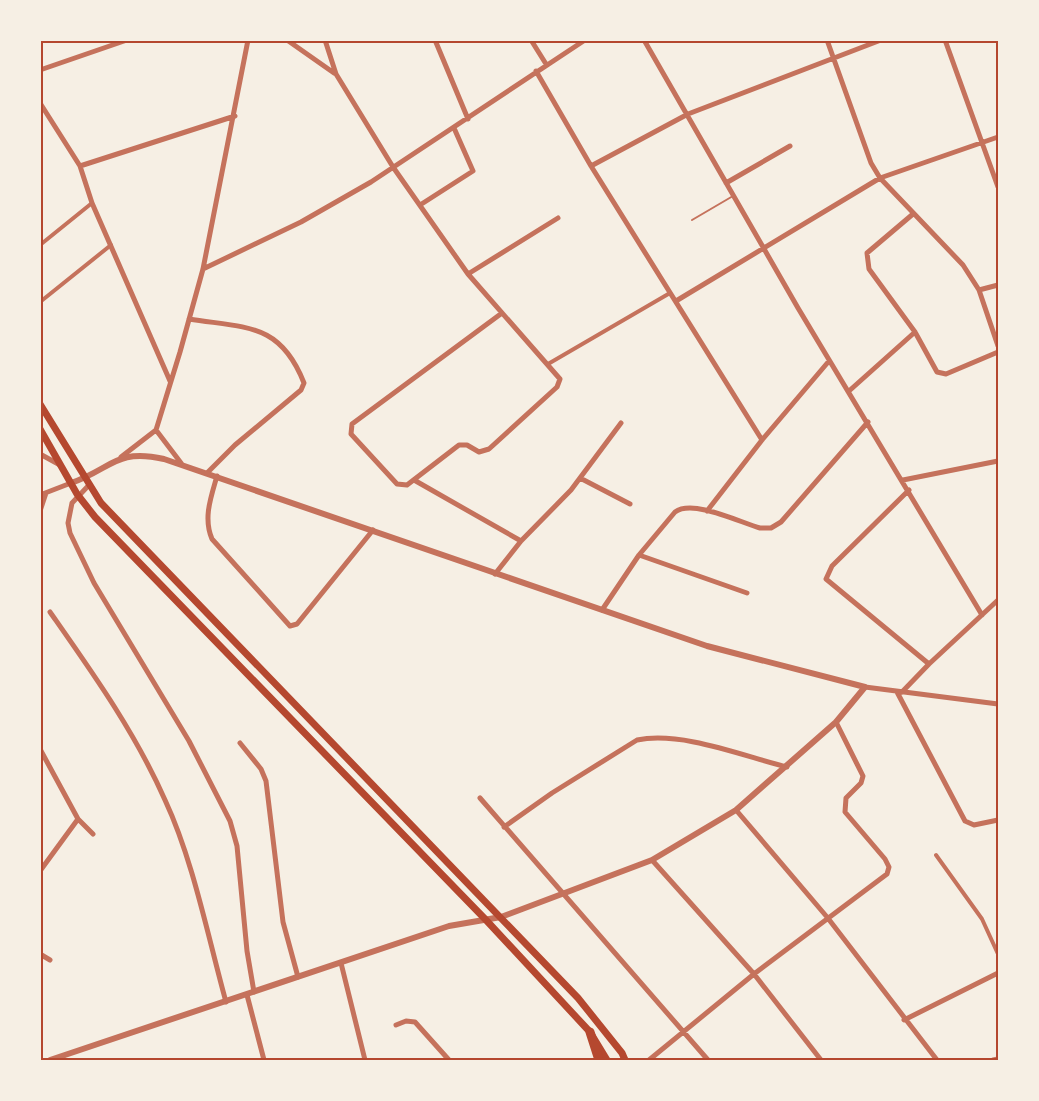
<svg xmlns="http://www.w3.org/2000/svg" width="1039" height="1101" viewBox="0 0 1039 1101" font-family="Spectral,serif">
<rect width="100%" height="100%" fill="#f6efe4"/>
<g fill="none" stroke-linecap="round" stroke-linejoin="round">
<!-- service -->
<path stroke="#c5725c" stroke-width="2" d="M692 220 733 196"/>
<!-- pedestrian -->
<path stroke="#c5725c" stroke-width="4" d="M40 245 92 203
M40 302 111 245
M548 364 670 293
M936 855 982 919 998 954"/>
<!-- minor -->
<path stroke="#c5725c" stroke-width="5" d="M287 40 334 73
M325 40 336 74 393 167 468 274 560 379 557 387 489 449 479 452 467 445H459L407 485 397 484 351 434 352 424 502 313
M435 40 468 119
M531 40 546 64
M644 40 798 308 982 615
M827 40 871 163 880 178 963 265 979 290 998 346
M945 40 998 187
M40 70 127 40
M536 71 591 166 762 440
M40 103 80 166 92 203 170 381
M80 166 235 116
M591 166 688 114 881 40
M726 183 790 146
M420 205 473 171 454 128
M913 214 867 253 869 269 915 332 937 372 946 374 998 352
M203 269 301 222 371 182 585 40
M468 274 558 218
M979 290 998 285
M676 301 880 178 998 137
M189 319C245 328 280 322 304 383L301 390 235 445 208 472
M849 391 915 332
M156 430 181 463
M40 454 60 465
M121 457 156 430 180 352 203 269 248 40
M217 476C211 497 203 518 212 539L290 626 297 624 373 530
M580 478 630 504
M414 480 521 541
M903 480 998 461
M89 485 72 503 68 523 70 533 94 583 189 741 230 821 237 846 247 951 254 992
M909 490 832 566 826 579 929 664
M40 495 71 483
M40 511 46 493
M707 511 762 440 829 361
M639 555 747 593
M495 574 521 541 571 490 621 423
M602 610 639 555 675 512C693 499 739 522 760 528H771L781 522 868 422
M50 612C92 672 135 732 165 800 193 860 208 937 226 1002
M865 687 998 704
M897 692 965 821 974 825 998 820
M902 692 929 664 998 600
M240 743 261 769 266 781 283 922 298 977
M40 749 78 819 40 871
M480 798 708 1060
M736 810 827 917 937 1060
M78 819 93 834
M504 827 552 793 637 740C682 731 743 756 787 767
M652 860 754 974 821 1060
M40 954 50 960
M341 963 365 1060
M247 995 264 1060
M904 1020 998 973
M396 1025 406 1021 415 1022 449 1060
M649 1060 754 974 887 874 889 867 885 859 845 812 846 798 861 783 863 776 836 722
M993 1060 998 1059"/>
<!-- tertiary -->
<path stroke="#c5725c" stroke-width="6" d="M50 1060 449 926 501 917 652 860 736 810 836 722 865 687 707 646 164 459C115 448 112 469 71 483"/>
<!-- secondary -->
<path stroke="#b5482f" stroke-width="7" d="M40 404 101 503 578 998 622 1053 625 1060
M40 429 77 494 95 517 486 920 590 1032 607 1060"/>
<!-- motorway -->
<path stroke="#b5482f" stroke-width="9" d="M590 1032 599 1060"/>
</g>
<!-- border -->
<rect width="1039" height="1101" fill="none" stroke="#f6efe4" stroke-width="84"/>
<rect x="42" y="42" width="955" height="1017" fill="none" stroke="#b5482f" stroke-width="2"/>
</svg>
